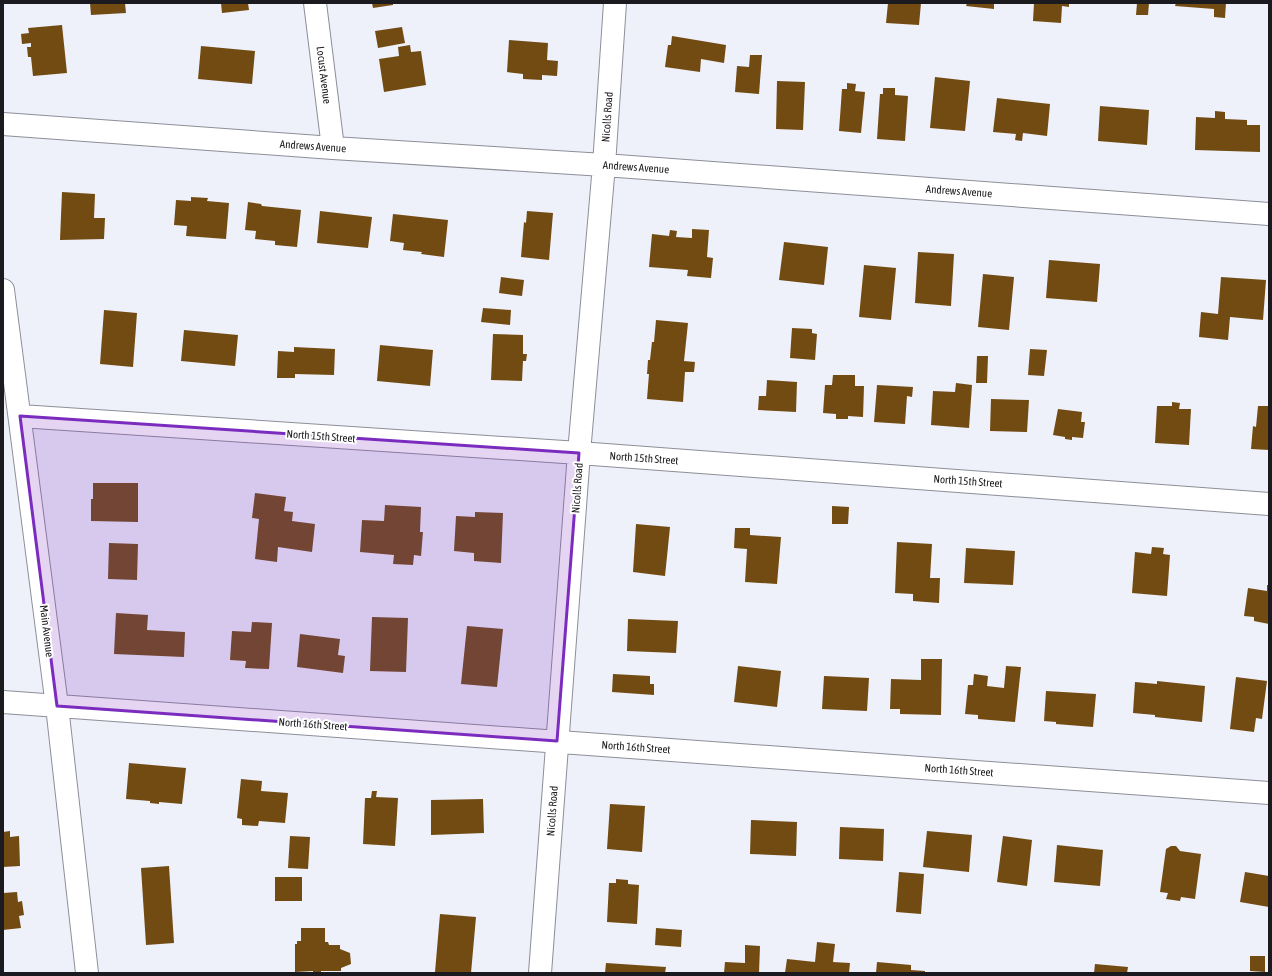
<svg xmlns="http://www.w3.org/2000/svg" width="1272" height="976" viewBox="0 0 1272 976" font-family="'Asap Condensed',sans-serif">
<rect width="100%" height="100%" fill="#eef0fa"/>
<!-- building -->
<path fill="#714b12" d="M90 3H125L126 13 91 15Z
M221 3H248L249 10 222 13Z
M372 3H393V5L373 8Z
M888 3H921L919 25 886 23Z
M967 3H994V9L966 6Z
M1034 3H1069V7L1062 6 1061 23 1033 21Z
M1137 3H1149L1148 15H1136Z
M1176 3H1226L1225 18 1214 17V9L1175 6Z
M62 25 67 73 33 76 31 57H28L27 47H31V43L22 44 21 34 29 33 28 28Z
M402 27 405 43 378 48 375 31Z
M672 36 726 45 724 63 701 59 700 72 665 67 668 45H671Z
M509 40 548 43 547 60 558 61 557 76 542 75V80L523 79V74L507 72Z
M410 45 411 52 421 51 426 85 384 92 379 59 399 56 398 47Z
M201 46 255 51 252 84 198 79Z
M750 55H762L759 94 735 92 737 66 749 67Z
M935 77 970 81 965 131 930 128Z
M777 81 805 82 803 130 776 129Z
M847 83 856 84 855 91 865 92 861 133 839 131 842 89H847Z
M883 88H895V95L908 96 905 141 877 139 880 94H883Z
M997 98 1050 104 1047 136 1023 133 1022 141 1015 140 1016 134 993 132Z
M1100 106 1149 110 1147 145 1098 141Z
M1215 111 1225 112V119L1247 120V125H1260V152L1195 150 1196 117 1215 118Z
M62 192 95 194 94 218H105L104 239 60 240Z
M191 197 208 198 207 201 229 203 226 239 186 236 187 226 174 225 176 200 191 201Z
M248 202 261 204 262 206 301 210 297 247 275 245V241L255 239 256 231 245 230Z
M320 211 372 217 368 248 317 243Z
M527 211 553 213 549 260 521 257 524 222 526 223Z
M393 214 448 220 444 257 421 254 422 252 403 250 404 243 390 241Z
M692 229 709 230 707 257 713 258 711 278 687 276 688 270 649 267 652 234 669 236 670 230 677 231 676 237 692 238Z
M784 242 828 247 824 285 779 280Z
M918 252 954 254 951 306 915 303Z
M1049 260 1100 264 1097 302 1046 298Z
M864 265 896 268 891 320 859 317Z
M983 274 1014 277 1009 330 978 327Z
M501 277 524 280 522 296 499 293Z
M1221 277 1266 280 1263 320 1230 317 1228 340 1199 337 1201 312 1218 314Z
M483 308 511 310 510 325 481 322Z
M104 310 137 313 133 367 100 364Z
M656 320 688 323 684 361 695 362 694 372H685L683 402 647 399 649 374H647L648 360H650L652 342H654Z
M792 328 812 329V333L817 334 815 360 790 358Z
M184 330 238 335 235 366 181 361Z
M493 334 523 335V354H527L526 361H523L522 381 491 380Z
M380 345 433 350 430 386 377 381Z
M294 347 335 349 334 375 295 374V378H277L278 351 294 352Z
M1030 349 1047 350 1044 376 1028 375Z
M977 356H988L987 383H976Z
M833 375H855V386H864L863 417 848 416V419H836V414L823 413 825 385H832Z
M767 380 797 382 796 412 758 410 759 396H766Z
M956 383 972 385 969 428 931 425 933 391 955 392Z
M877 385 913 387 912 397 907 396 905 424 874 422Z
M991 399 1029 400 1027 432 990 431Z
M1172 402 1180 403 1179 409H1191L1189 445 1155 443 1157 406H1172Z
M1258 406H1269V450L1251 449 1253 426 1256 427Z
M1058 409 1082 412 1081 422H1085L1083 438 1072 437V440L1065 439V437L1053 435Z
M93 483H138V522L91 521V499H93Z
M255 493 286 497 284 511 293 512 292 521 315 524 312 552 278 547 277 562 255 559 259 519 252 518Z
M385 505 421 507 420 532H423L421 556 414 555 413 565 393 564 394 555 360 552 362 520 384 521Z
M832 506 849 507 848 524H832Z
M475 512 503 513 501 563 474 561V553L454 551 456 516 475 517Z
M636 524 670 527 665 576 633 572Z
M735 528H750V535L781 537 777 584 745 582 747 549 734 548Z
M897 542 932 544 930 578H940L939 603 913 601V594L895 593Z
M109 543 138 544 137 580 108 579Z
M1152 547 1164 548 1163 554 1170 555 1167 596 1132 593 1135 552 1151 554Z
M966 548 1015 551 1013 585 964 583Z
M1267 585H1269V624L1254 621V617L1244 616 1248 588 1267 591Z
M116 613 148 615 147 630 185 632 184 657 114 654Z
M372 617 408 618 406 672 370 671Z
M628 619 678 621 676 653 627 651Z
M252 622 272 623 269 669 245 668 246 661 230 660 232 631 251 632Z
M467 626 503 629 497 687 461 684Z
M300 634 340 639 338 655 345 656 343 673 297 667Z
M921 659H942L941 715 900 714V709H890L891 679 921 680Z
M738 666 781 671 777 707 734 702Z
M1006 666 1021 667 1015 722 978 719V715L965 714 968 685H973L974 674 988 676 987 686 1004 688Z
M613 674 650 676V684H654V695L612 692Z
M824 676 869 678 867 711 822 709Z
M1236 677 1267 681 1262 719 1256 718 1254 732 1230 729Z
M1157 681 1205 686 1202 722 1155 717V715L1133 713 1135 682 1157 684Z
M1046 691 1096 694 1093 727 1056 724V722L1044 721Z
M129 763 186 768 182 804 159 802V804L150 803V801L126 799Z
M241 779 262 781 261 791 288 793 285 823 259 821 258 826 242 825V819L237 818Z
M372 791H377L376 797 398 798 395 846 363 844 365 798H371Z
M483 799 484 833 431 835V800Z
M610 804 645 806 642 852 607 849Z
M751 820 797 822 796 856 750 854Z
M840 827 884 829 883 861 839 859Z
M10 831V837L19 836 20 866 3 867V832Z
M927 831 972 835 969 872 923 867Z
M290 836 310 837 308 869 288 868Z
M1003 836 1032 840 1027 886 997 882Z
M1057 845 1103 850 1100 886 1054 882Z
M1171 846H1176L1180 851 1201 854 1195 899 1181 897 1180 901 1166 899 1168 893 1160 892 1166 849Z
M169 866 174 943 146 945 141 868Z
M899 872 924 874 921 914 896 912Z
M1245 872 1269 876V907L1240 902Z
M275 877H302V901H275Z
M616 879 628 880V884L639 885 637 924 607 922 609 883H616Z
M17 892 18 902 22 901 24 915 19 916 21 928 3 930V893Z
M440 914 476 917 471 973 435 972Z
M301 928H325V942H328L329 945H340V949L350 953 351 964 341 968V971H321V973H313V971L295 972V944H297V941H301Z
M656 928 682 930 681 947 655 945Z
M817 942 835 944 833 962 850 963 849 973H785L787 959 815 962Z
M745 945 760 946 759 973H724L725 962 745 963Z
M1250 956H1265V972L1250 971Z
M877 962 911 965V970L925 971V973H876Z
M606 963 666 967 665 973H605Z
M1095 964 1128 967 1127 973H1094Z"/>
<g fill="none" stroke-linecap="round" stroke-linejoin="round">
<!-- minor casing -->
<g stroke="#8d8f98" stroke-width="24">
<path id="minor" d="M315 3 333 148
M3 124 333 148 604 165 1269 214
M3 290 57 706 87 973
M20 416 579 453 1269 504
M3 702 1269 793
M540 973 579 453 604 165 615 3"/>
</g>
<!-- minor -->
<use href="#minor" stroke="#fff" stroke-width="22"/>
</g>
<!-- marked area -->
<path fill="#7b2cbf" fill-opacity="0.2" stroke="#7b2cbf" stroke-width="3" stroke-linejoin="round" d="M20 416 579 453 557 741 57 706Z"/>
<g text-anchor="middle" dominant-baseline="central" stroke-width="4" stroke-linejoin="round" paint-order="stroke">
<!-- street labels -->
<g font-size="11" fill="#1b1b1f" stroke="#fff">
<text transform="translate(324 75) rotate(83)">Locust Avenue</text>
<text transform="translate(607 117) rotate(-86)">Nicolls Road</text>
<text transform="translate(313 146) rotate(4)">Andrews Avenue</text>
<text transform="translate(636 167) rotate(4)">Andrews Avenue</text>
<text transform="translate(959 191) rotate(4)">Andrews Avenue</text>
<text transform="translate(321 436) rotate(4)">North 15th Street</text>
<text transform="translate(644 458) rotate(4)">North 15th Street</text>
<text transform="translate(968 481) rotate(4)">North 15th Street</text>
<text transform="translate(577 488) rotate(-86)">Nicolls Road</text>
<text transform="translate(47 631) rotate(83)">Main Avenue</text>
<text transform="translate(313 724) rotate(4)">North 16th Street</text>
<text transform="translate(636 747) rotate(4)">North 16th Street</text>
<text transform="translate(959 770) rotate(4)">North 16th Street</text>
<text transform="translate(552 811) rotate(-86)">Nicolls Road</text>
</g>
</g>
<!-- border -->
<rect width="1272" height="976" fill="none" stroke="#1b1b1f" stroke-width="8"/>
</svg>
